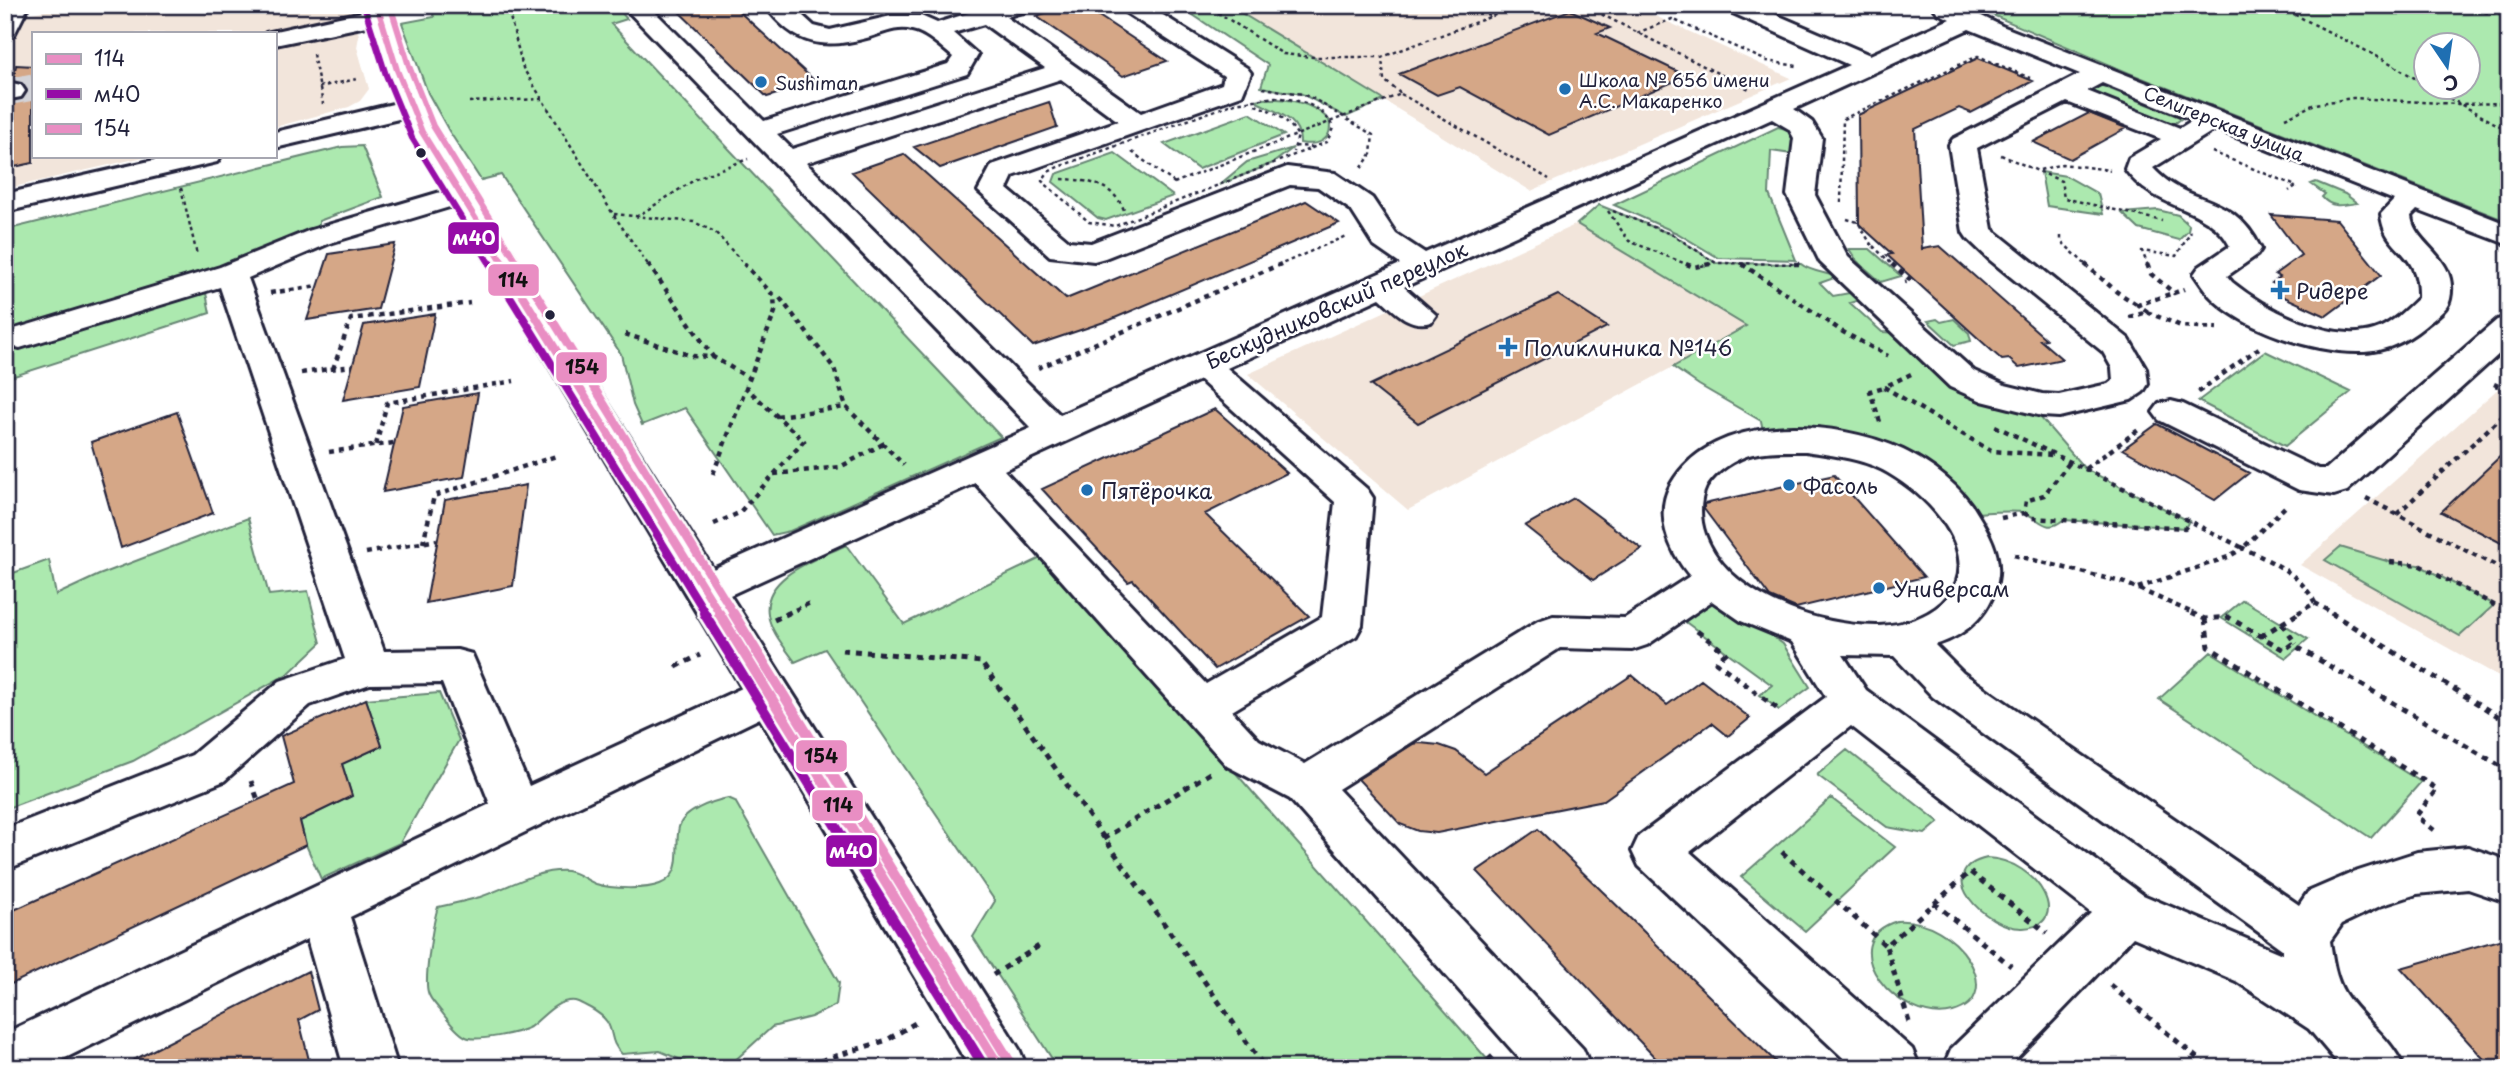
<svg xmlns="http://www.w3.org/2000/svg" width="2514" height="1073" viewBox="0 0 2514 1073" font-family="'Playpen Sans',sans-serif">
<rect width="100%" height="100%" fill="#fff"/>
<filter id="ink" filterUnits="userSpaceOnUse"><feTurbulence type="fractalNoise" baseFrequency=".0143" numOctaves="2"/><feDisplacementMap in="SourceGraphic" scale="14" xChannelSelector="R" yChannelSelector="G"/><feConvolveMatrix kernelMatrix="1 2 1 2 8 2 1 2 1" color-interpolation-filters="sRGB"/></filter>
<g filter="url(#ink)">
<!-- built -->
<path fill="#f2e5db" d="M75 5H353L359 36 357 47 369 89 360 101 349 107 275 127V33H33V156H148L5 189V18Z
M1228 5H1631L1791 78 1531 191Z
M1577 224 1747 327 1408 510 1248 374Z
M2509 379V682L2300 565Z"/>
<!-- green -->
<path fill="#ace9af" stroke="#678675" stroke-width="2" fill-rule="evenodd" d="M431 5H615L627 19 611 24 1001 437 790 531 772 535 685 408 642 425 633 405 621 354 501 175 481 180 449 131 428 93 402 23 434 17Z
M1178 5H1228L1384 100 1346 117 1302 94 1261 87 1268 65Z
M1969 5H2509V222L2129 73ZM2426 46H2468V88H2426Z
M2100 85 2182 118 2177 122H2162L2097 96 2094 88Z
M1261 99C1286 98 1311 101 1329 120 1334 141 1317 146 1300 143 1301 119 1277 112 1259 103L1257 100Z
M1250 113 1284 135 1198 169 1164 144Z
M1778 127 1790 130 1794 136 1792 154 1771 151 1769 194 1796 260 1719 258 1677 233 1614 205Z
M362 146 383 197 319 221V237L204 283 210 313 5 379V230L342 147Z
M1293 148 1273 163 1219 185 1247 162Z
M1115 153 1173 196 1106 220 1098 218 1053 182 1056 174Z
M2041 172 2066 176 2098 194 2103 214 2047 206Z
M2316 182 2345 194 2357 203C2343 205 2332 209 2322 197L2325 194 2311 184Z
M1599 205 1673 235 1716 263 1801 264C1810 272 1826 272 1837 277L1820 283 1833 296 1855 292 1862 299 1850 303 1882 332 1902 333 2028 403 2085 469 2189 521 2185 528 2063 520C2046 534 2041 519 2025 513 2014 509 1972 514 1958 514L1901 464 1765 440 1761 421 1699 385 1673 367 1746 326 1577 224Z
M2158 210 2178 215 2189 225 2188 231 2179 240 2139 229 2122 213Z
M1849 249H1870L1901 276 1881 282 1857 261Z
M1937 319 1941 322 1954 319 1969 333 1971 341 1954 345 1928 321Z
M2265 351 2351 392 2285 446 2198 401Z
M248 518 269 595 308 591 321 643 289 673 133 761 5 809V576L49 560 56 595 99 575Z
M846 545 904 624 1045 556 1495 1068H1058L973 937 995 901 825 649 795 662C786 649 770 631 768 614 762 575 820 558 846 545Z
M2340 547 2390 562 2419 565 2494 605 2460 636 2325 560Z
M1704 587 1783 644 1810 687 1779 710 1760 695 1772 685 1669 610Z
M2243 600 2308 639 2286 658 2221 618Z
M2211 652 2421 782 2371 838 2159 699Z
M439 693 459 740 400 843 321 879 306 845 300 821 352 796 342 764 382 746 366 699Z
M1847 750 1939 822 1925 834 1887 827 1817 775Z
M728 798 735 801 839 983 836 1005 811 1017 772 1027 731 1064 700 1068 660 1051 622 1054C604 1037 621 1025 590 1008 585 1006 580 1002 575 1001 555 999 543 1018 530 1027 519 1033 477 1042 466 1037 457 1033 446 1018 440 1010 436 1005 429 998 428 992 424 978 433 922 438 907 452 904 466 901 480 897 508 888 536 869 567 871 577 872 586 880 596 884 611 889 645 890 660 884 685 874 674 847 679 827 683 811 713 801 728 798Z
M1831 798 1895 847 1805 931 1741 877Z
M1987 858C2039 860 2074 926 2023 928 1985 929 1930 871 1987 858Z
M1897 921C1957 917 2009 997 1953 1012 1899 1026 1829 942 1897 921Z"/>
<!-- building -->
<path fill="#d5a787" stroke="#22223b" stroke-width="2" d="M672 5H732L816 82 767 97Z
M1070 5H1082L1167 61 1123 76 1036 16Z
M1570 10 1610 28 1597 33 1687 76 1549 135 1460 87 1437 95 1399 74Z
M1978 58 2033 81 1971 113 1959 108 1915 129 1922 249 1940 246 2046 339 2040 340 2062 359 2019 368 2009 359 2002 360 1887 255 1892 254 1859 224 1858 115Z
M16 65 33 66V163L5 169V139L10 102 21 100 27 92 23 84 13 81Z
M1049 102 1057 127 940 168 914 147Z
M2089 113 2126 128 2070 159 2033 142Z
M904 154 1066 299 1306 201 1339 223 1110 320 1033 346 852 172Z
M2271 215 2337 220 2381 275 2326 316 2269 290 2277 285 2272 283 2280 277 2275 274 2301 255Z
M395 244 378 309 307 320 329 254Z
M1558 295 1607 327 1418 423 1370 385Z
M435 314 420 387 343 400 364 325Z
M478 393 464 477 383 492 403 406Z
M1215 409 1287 473 1205 514 1309 616 1215 669 1133 580 1128 582 1042 489Z
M177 412 213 513 121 548 91 442Z
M2157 424 2249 473 2215 500 2123 449Z
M2509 448V547L2441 512Z
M1834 475 1924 577 1796 608 1770 597 1704 509V504Z
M526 485 513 586 426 603 445 500Z
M1574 498 1642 549 1593 580 1525 526Z
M1632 675 1667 705 1701 680 1750 718 1728 736 1712 723 1604 800 1437 833 1418 831 1400 824 1358 779 1413 744 1420 743 1439 745 1456 751 1484 773Z
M366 699 382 746 342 764 352 796 300 821 306 845 5 987V914L294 784 281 736Z
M1538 829 1637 925 1782 1068H1665L1477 871Z
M2509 937V1068H2492L2401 968Z
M308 971 318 1010 299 1020 311 1068H118Z"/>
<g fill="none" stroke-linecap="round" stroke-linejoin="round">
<!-- minor-tunnel -->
<path stroke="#d3d3d8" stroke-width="27" stroke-dasharray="27 13" stroke-linecap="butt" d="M12 91 33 87"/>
<!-- minor casing -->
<g stroke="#22223b" stroke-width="6">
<path id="minor" d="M5 5H29L14 35 5 37Z
M365 5H389L410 70 436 132 713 569 1031 428 622 5H648L764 121 948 64 953 57C941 47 927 33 912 30 898 26 883 33 870 37 824 50 794 46 765 5H791L814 26 830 30 891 16H921L937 23 994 5H1032L1028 10 1006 17 1141 113 1222 84 1224 76 1122 10 1118 5H1147L1247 68 1251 73 1242 95 1013 176 1007 189 1069 241 1091 243 1287 167 1335 173 1372 198 1396 234 1425 253 1849 65 1726 10 1722 5H1754L1870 55 1950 19 1938 13 1934 8 1936 5H1959L2002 26 2509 225V245L2417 210 2411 216C2414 246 2459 257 2450 299 2448 310 2433 319 2425 326 2406 342 2382 353 2357 352 2312 352 2241 329 2210 296 2204 289 2199 281 2194 274L2199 267 2230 246C2211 206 2153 210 2125 169L2129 158 2161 139 2067 102 1977 148 1992 229 2129 339 2146 368 2148 384 2143 392 2131 400 2059 417 2042 416 1982 401 1950 387 1820 262 1787 195 1794 138 1789 129 1772 119 1404 287 1436 315 1431 322C1409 328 1396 312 1380 298L1227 368 1367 489 1373 498 1362 625 1356 636 1232 711 1259 740 1305 764 1538 621 1553 616 1625 618 1690 576C1669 551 1654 514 1671 484 1713 410 1836 419 1903 450 1932 464 1962 487 1978 515 1989 533 2000 553 1998 575 1994 611 1968 635 1935 645L1963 673 2299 905 2308 892 2352 873 2417 852 2468 847 2509 861V903L2468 889 2417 894 2380 906 2342 924 2330 941C2333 960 2335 978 2345 994 2363 1021 2391 1037 2404 1068H2342L2309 1029 2236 981 2133 937 2007 1068H1943L1951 1049 2091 913 1851 726 1690 852 1912 1049 1920 1068H1854L1639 866 1632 851 1639 836 1826 697 1792 642 1741 621 1712 601 1647 645 1632 650 1560 648 1338 789 1583 1049 1591 1068H1528L1290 799 1227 766 975 483 730 595 1019 1049 1027 1068H970L760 718 350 917 398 1068H344L307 939 45 1068H5V1033L490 804 442 683 370 684 310 705 224 781 5 870V829L192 755 280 681 345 659 220 287 20 348 8 345 5 335 8 331 220 267 308 231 444 191 403 118 275 148V132L397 103 371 25 275 45V33H266L367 11ZM984 24 1045 68 792 149 777 134 967 74 978 55 953 33ZM1969 29 2080 74 1953 139 1949 145 1963 232 1967 238 1990 260 2103 352 2112 368 2113 380 2108 384 2059 395 2042 394 2005 385 1974 371 1848 257 1815 195 1822 138 1812 122 1794 109ZM1061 79 1118 121 992 165 978 191 1050 256 1094 261 1105 258 1290 185 1318 187 1351 210 1374 246 1400 264 1060 415 806 163ZM2102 83 2193 120 2180 128 2087 91ZM2216 129 2394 200 2381 214C2384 253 2420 248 2418 298 2405 310 2391 325 2374 330 2330 344 2264 308 2232 282L2227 276 2257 255 2261 249C2232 189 2189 208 2153 168ZM453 206 742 688 529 786 472 654 457 650 384 651 248 278 330 243ZM1200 380 1335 502 1322 617 1206 684 1004 470ZM1806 451C1834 456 1863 458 1888 473 1910 486 1932 504 1946 526 1984 584 1936 624 1879 626 1819 627 1727 596 1705 534 1700 520 1699 501 1706 487 1715 472 1736 458 1753 454 1770 450 1789 451 1806 451ZM1843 655 1894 656 1933 697 2282 949V954L2143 895 1866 690Z
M12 83 21 85 25 91 21 97 5 100V84Z
M172 156H221L217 162 5 212V194Z
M2509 317V345L2347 491 2334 495 2299 490 2159 420 2153 412 2159 404 2171 401 2183 404 2318 469H2326L2497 320Z"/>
</g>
<!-- path-far2 -->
<path stroke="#22223b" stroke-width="2.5" stroke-dasharray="3.5 3.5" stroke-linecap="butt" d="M507 5 523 68 613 214 649 266
M1206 5 1283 54 1313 57H1382L1522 5
M1468 5 1490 16
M1583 5 1749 89
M2276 5 2390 63 2426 85
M2415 5 2509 15
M2019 11 2131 5
M1637 33 1672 19 1767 61 1797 66
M313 54 323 104
M2426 68 2420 70 2426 76
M319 87 357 79
M1263 88 1302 94 1314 99 1373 135 1371 154 1361 169
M2431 88 2509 131
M1401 94 1549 179
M1275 97C1299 100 1323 104 1333 128L1327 142 1115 226 1089 222 1042 181 1048 172 1058 167 1235 103Z
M469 102 542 99
M1255 105C1274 111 1288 119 1298 136L1293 152
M2285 118 2315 104 2353 98 2457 104 2509 103
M1295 146 1315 147
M1132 152 1176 184
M2212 152 2296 186 2289 191
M2001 155 2061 181 2064 198 2162 221
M2040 170 2062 164 2110 170
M1062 179C1088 180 1113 184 1124 210
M1174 183 1401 94 1384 80 1382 57
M181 188 197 255
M1841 203 1843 119 1978 56 2030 78
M1608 211 1629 241 1691 266
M1613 211 1673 235 1716 263 1801 264
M614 214 694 222 715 232 746 266
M636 217 699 177 748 159
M1847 219 1858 222 1872 246
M2061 236V241L2087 266
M1873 246 1894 266
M1741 263 1745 266
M1277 266 1346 236
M1701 266 1715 263
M2148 266 2142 251 2176 256 2191 232"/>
<!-- path-far1 -->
<path stroke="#22223b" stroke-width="4.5" stroke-dasharray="5 5" stroke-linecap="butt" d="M648 264 713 357
M1686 264 1694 267 1710 264
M1742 264 1843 332 1888 356
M1794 264H1801
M1892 264 1911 281 1905 282
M2085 264 2117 292 2138 305
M2147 264 2151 274 2174 293 2184 289
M270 293 318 286
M780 298 834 368 846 407
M2147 312 2181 326 2217 328
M2129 317 2148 312 2138 305 2173 293
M625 334 692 356 713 357 749 378
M1038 368 1281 264
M333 369 351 319 470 303
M301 373 352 366
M1911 374 1884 387 1991 451 2053 455
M2494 384 2509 391
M2198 392 2259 348
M777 416 846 407 904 465
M1880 422 1870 391 1884 387
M1995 426 2085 469 2141 428
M376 445 387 403 514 381
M329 452 394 443
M2085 469 2243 548 2288 504
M713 474 775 312 774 296 744 264
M774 474 840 467 883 444
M2366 498 2509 573
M2024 513 2032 518 2185 528 2189 521
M2397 514 2509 410
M2001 518 2024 513 2026 501 2044 495 2070 462
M714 524 739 513 804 441 745 387
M423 543 434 496 556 456
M366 553 437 540
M2014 555 2125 583 2195 614
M2390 562 2419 565 2509 613
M2138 588 2228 557 2243 548C2272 562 2300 573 2315 603L2296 614
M2315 603 2334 614
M786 614 810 603"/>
<!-- path -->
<path stroke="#22223b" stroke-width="5" stroke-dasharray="6 6" stroke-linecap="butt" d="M2191 613 2205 619 2228 617 2284 650 2292 644 2509 771
M2331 613 2509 723
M2205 619 2209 647 2437 789 2416 816 2435 831
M774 620 789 613
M2282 624 2296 644
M1697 631 1726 653 1716 662 1779 710
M2261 636 2299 613
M842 650 981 662 1265 1068
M676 667 700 655
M251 781 258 800
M1103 839 1210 773
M1782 852 1886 946
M1934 903 2011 966
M993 975 1042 944
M2110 985 2209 1068
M1909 1022 1886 946 1970 872 2047 933
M798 1068 887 1040 920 1020
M1479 1068 1494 1055"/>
<!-- minor -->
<use href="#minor" fill="#fff" fill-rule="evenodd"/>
<!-- bus-1-far2 casing -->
<g stroke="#fff" stroke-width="10">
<path id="bus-1-far2" d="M377 5 397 70 422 132 505 266"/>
</g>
<!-- bus-1-far1 casing -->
<g stroke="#fff" stroke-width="13">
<path id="bus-1-far1" d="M503 264 720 614"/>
</g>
<!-- bus-1 casing -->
<g stroke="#fff" stroke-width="16">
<path id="bus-1" d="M719 613 1000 1068"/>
</g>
<!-- bus-2-far2 casing -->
<g stroke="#fff" stroke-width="10">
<path id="bus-2-far2" d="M365 9 386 75 412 138 491 266"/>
</g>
<!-- bus-2-far1 casing -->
<g stroke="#fff" stroke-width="13">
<path id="bus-2-far1" d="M490 264 706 614"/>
</g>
<!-- bus-2 casing -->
<g stroke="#fff" stroke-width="16">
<path id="bus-2" d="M704 613 985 1068"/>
</g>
<!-- bus-3-far2 casing -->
<g stroke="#fff" stroke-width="10">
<path id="bus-3-far2" d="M390 5 409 66 433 126 519 266"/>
</g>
<!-- bus-3-far1 casing -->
<g stroke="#fff" stroke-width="13">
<path id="bus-3-far1" d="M518 264 734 614"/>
</g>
<!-- bus-3 casing -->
<g stroke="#fff" stroke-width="16">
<path id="bus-3" d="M733 613 1010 1062"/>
</g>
<!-- bus-1-far2 -->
<use href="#bus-1-far2" stroke="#e98ec3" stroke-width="6"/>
<!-- bus-1-far1 -->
<use href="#bus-1-far1" stroke="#e98ec3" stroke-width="8"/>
<!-- bus-1 -->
<use href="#bus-1" stroke="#e98ec3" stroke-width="10"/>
<!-- bus-2-far2 -->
<use href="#bus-2-far2" stroke="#960ca7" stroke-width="6"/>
<!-- bus-2-far1 -->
<use href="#bus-2-far1" stroke="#960ca7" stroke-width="8"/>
<!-- bus-2 -->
<use href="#bus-2" stroke="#960ca7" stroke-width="10"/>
<!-- bus-3-far2 -->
<use href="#bus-3-far2" stroke="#e98ec3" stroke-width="6"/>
<!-- bus-3-far1 -->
<use href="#bus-3-far1" stroke="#e98ec3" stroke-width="8"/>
<!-- bus-3 -->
<use href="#bus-3" stroke="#e98ec3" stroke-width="10"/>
</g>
</g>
<!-- markers -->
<g fill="#1f6fb2" stroke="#fff" stroke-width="2.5">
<circle cx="761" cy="82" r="7"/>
<circle cx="1565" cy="89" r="7"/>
<path d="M2276.5 279.5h7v7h7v7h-7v7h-7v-7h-7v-7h7z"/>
<path d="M1504.5 336.5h7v7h7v7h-7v7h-7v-7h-7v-7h7z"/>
<circle cx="1789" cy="485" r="7"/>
<circle cx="1087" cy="490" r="7"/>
<circle cx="1879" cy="588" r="7"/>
</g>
<g fill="#22223b" stroke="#fff" stroke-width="2.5">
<circle cx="421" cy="153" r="6"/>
<circle cx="550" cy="315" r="6"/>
</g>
<g text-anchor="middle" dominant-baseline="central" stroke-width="5" stroke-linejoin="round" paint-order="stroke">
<!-- far-poi labels -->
<g font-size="18" fill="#22223b" stroke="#fff" text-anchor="start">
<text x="1579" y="79">Школа № 656 имени<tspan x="1579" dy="21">А.С. Макаренко</tspan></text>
<text x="775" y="82">Sushiman</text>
</g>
<!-- far-street labels -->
<g font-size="18" fill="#22223b" stroke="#fff">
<text transform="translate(2224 123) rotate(22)">Селигерская улица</text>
</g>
<!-- poi labels -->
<g font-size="21" fill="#22223b" stroke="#fff" text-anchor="start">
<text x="2296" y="290">Ридере</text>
<text x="1524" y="347">Поликлиника №146</text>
<text x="1803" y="485">Фасоль</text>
<text x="1101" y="490">Пятёрочка</text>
<text x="1893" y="588">Универсам</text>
</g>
<!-- street labels -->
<g font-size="21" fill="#22223b" stroke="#fff">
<text transform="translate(1336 304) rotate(-24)">Бескудниковский переулок</text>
</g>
</g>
<g stroke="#fff" stroke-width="2.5">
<rect x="447" y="221" width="53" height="34" rx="7" fill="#960ca7"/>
<rect x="487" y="263" width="53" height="34" rx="7" fill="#e98ec3"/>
<rect x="555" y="351" width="53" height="33" rx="7" fill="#e98ec3"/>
<rect x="795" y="739" width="53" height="34" rx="7" fill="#e98ec3"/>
<rect x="811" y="789" width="53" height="33" rx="7" fill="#e98ec3"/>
<rect x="825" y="834" width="53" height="34" rx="7" fill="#960ca7"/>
</g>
<g font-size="19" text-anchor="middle" font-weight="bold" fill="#fff">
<text x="474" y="245">м40</text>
<text x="851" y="858">м40</text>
</g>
<g font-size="19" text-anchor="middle" font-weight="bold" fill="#111">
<text x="513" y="287">114</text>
<text x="582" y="374">154</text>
<text x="821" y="763">154</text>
<text x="838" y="812">114</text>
</g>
<!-- margin -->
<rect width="2514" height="1073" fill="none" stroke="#fff" stroke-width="28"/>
<rect x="14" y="14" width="2486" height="1045" fill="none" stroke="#22223b" stroke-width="2.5" filter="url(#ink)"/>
<!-- legend -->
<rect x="32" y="32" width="245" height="126" fill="#ffffff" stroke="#a7a7b1" stroke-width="2"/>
<rect x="46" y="54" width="35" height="10" fill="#e98ec3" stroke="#a7a7b1" stroke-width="2"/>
<text x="94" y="66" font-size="21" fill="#22223b">114</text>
<rect x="46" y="89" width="35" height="10" fill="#960ca7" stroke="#a7a7b1" stroke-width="2"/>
<text x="94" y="102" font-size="21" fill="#22223b">м40</text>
<rect x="46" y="124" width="35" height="10" fill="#e98ec3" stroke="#a7a7b1" stroke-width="2"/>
<text x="94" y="136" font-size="21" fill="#22223b">154</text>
<!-- north arrow -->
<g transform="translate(2447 66) rotate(167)"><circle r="33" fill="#ffffff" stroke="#a7a7b1" stroke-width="2"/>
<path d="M0-5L12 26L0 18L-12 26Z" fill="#1f6fb2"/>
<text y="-10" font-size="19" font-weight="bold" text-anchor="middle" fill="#22223b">С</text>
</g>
</svg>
